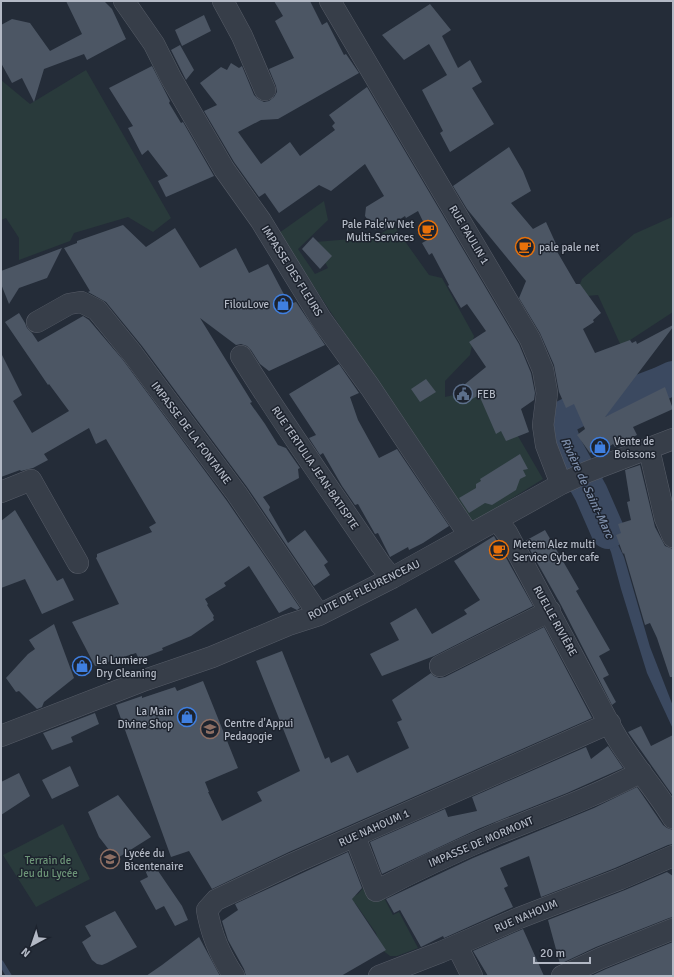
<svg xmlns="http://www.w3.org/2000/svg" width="674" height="977" viewBox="0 0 674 977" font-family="Signika,sans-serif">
<rect width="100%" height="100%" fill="#242c38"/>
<!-- green -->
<path fill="#293a3b" d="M86 70 171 218 153 232 128 217 74 233 70 241 19 260V238L6 218 1 220V80L30 104Z
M324 201 328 220 298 249 315 274 328 268 315 242 375 237 394 226 429 275 442 278 474 336 470 355 445 381V397L479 389 491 390 543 479 472 523 419 447 279 233Z
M672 217 673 218V312L621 346 598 295 575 297 582 279 634 234Z
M63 824 90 879 36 907 3 855Z
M365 886 381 892 393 915 399 912 418 948 397 956H390L381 949 376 933 355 903 351 906 349 899 358 894Z"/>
<!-- water -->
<path fill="#3b4960" d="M594 487 606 520 624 557 650 647 673 706V729L647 673 621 589 611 552 585 493Z"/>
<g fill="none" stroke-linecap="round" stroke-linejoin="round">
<!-- stream -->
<path stroke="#3b4960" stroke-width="5.5" d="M592 494C595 488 595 481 600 477
M1 963 9 976"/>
<!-- river -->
<path stroke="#3b4960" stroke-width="34" d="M608 532 591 493 566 448 558 426 562 418 582 408 622 392H639L660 384 673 378"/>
</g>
<!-- building -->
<path fill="#4c5664" d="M66 1H104L112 9 126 39 87 60 84 54 44 69 34 102 22 78 12 83 1 63V25L12 19 30 23 50 51 82 34Z
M274 1H310L322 25 327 22 344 55 346 54 359 73 278 119 261 120 238 132 261 164 290 142 300 156 335 130 332 126 335 123 329 115 367 87 519 344 531 373 535 393 534 400 521 409 529 432 506 441 501 431 496 434 479 395 467 402 459 389 486 367 469 342 486 331 467 304 461 308 448 286 449 285 432 253 429 255 422 243 431 238 418 211 406 218 405 216 383 230 380 226 375 230 365 216 366 207 384 196 365 164 331 191 319 185 279 213 265 193 259 197 234 162 204 111 217 105 200 83 221 67 227 70 231 63 239 68 242 66 254 95 258 99 264 102 269 101 274 97 277 92 276 86 269 69 294 58 275 21 283 16Z
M430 4 451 30 442 36 458 68 470 60 482 82 472 88 494 124 450 152 440 133 443 131 422 90 447 75 429 44 404 60 382 35Z
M204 15 211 31 182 46 175 30Z
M180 45 194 70 186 80 171 50Z
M152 66 170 101 169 103 181 123 183 122 214 176 166 197 158 181 168 176 148 150 142 155 128 128 133 126 109 88Z
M509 147 523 171 531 191 511 203 533 229 546 222 557 246 555 248 576 284H580L601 313 593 320 594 322 583 329 595 353 630 340 632 343 636 341 637 344 673 325V327L605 417 665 387 673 409 633 427 637 435 615 447 613 444 598 454 595 450 590 453 577 435 585 429 574 404 566 408 559 392 554 365 540 333 519 298 526 281 467 209 453 186Z
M123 225 146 247 175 228 200 268 236 248 249 273 268 264 289 304 296 302 325 345 269 371 260 364 251 350 247 346 241 344 236 345 200 318 252 402 250 403 265 424 278 445 286 448 300 468 298 469 299 478 263 497 270 507 269 510 288 543 305 530 328 562 324 565 330 575 314 586 247 487 142 346 106 302 88 292 90 291 64 248 77 243V241Z
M313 237 332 256 320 269 302 249Z
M62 248 47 278 19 288 9 304 1 284V271Z
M19 313 25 323 27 328 32 333 38 342 83 316 89 320 123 360 227 501 300 608 297 610 291 607 279 613 249 566 224 583 226 586 205 599 208 604 207 605 214 616 213 617 214 620 191 636 162 648 163 650 139 659 136 653 95 666 72 622 119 604 96 558 97 557V554L152 532 149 527 156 523 106 439 96 444 89 428 44 454 48 460 33 468 21 471 20 470 1 477V353L22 395 13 401 32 433 69 411 49 384 48 385 5 322Z
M339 364 359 393 350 397 358 420 379 458 397 449 449 526 423 543 409 550 408 547 390 557 378 533 375 534 358 504 355 505 342 486 323 453 320 455 309 438 316 435 289 394Z
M426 379 436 392 420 402 411 389Z
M520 454 528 469 523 470 526 476 520 479 516 490 492 505 485 503 469 513 459 498 476 488V484L481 481 480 479Z
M640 465 655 527 665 546 673 549V677H670L657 638 650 623 645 625 624 553 623 554 616 535 621 533 618 524 631 520 627 502 630 501 625 470Z
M15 510 57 581 63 578 74 600 42 614 25 579 1 588V521Z
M545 530 579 589 576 591 610 650 599 656 609 675 603 678 616 702 612 705 561 605 525 541Z
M494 536 533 606 434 656 382 676 370 654 399 640 390 623 416 608 432 634 467 614 464 610 480 600 454 561Z
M54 624 74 678 44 702 42 707 37 709 19 691 16 692 6 678 28 654 35 649 29 640Z
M544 627 592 718 289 852 212 889 189 851 171 857 116 705 142 696V698L175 687 177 691 203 681 238 768 205 782 209 792H208L222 821 262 801 257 792 300 771 256 661 282 651 325 759 329 757 331 763 348 755 357 773 409 748 397 722 402 720 392 700 431 673 434 676 439 678 445 677Z
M95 713 99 724 71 737 73 742 52 750 43 733Z
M641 726 651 746 673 735V796L628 732Z
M608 746 623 768 567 793 478 829 382 874 370 842 445 809 448 817 477 811 472 797 586 747 591 759Z
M70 766 79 786 52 799 42 780Z
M19 773 30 796 1 815V782Z
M637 787 663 825 667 828 673 830V844L668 845 615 868 541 897 529 856 500 868 508 886 504 888 513 907 444 938 443 936 421 947 400 910 394 913 386 899 473 858 594 808Z
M118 795 151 837 116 859 99 837 88 812Z
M348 852 362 888 352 899 386 950 341 976H246L244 969 228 940 222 921 238 910 235 904Z
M154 865 182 906 188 920 175 926 164 906 156 910 140 881 148 877 145 870Z
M667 872 673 876V917L669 918 596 947 560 964 548 920 625 890Z
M115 911 137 947 107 963 102 965 97 964 92 960 82 942 91 936 85 926Z
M523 929 544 976H488L473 951Z
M199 937 220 976H146L162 965Z
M673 942V976H591L606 969Z"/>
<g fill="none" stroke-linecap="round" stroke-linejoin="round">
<!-- minor casing -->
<g stroke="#565c67" stroke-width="22">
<path id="minor" d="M124 1 154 44 171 78 224 169 261 221 321 319 370 387 469 535
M223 1 242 36 265 90
M330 1 530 339 543 370 547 393 543 425 546 445 561 484
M37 322 69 304 81 302 97 310 132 353 155 384 237 494 319 615
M241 356C285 427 334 495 381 565L392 578
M649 449 665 518 673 537
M1 492 31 480 78 563
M497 520 507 533C543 599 577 665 613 731 630 762 655 788 673 818
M440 666 550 611
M1 736 145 680 212 657 288 625 319 615 392 578 561 484 587 472 673 439
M355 837 376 891C416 870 457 851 499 833 547 814 596 796 641 772
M457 946 472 976
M234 976C221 957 211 934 207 910L216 900 294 863 610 723
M379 976 441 952 519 918 620 879 673 856
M562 976 601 958 673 929"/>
</g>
<!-- minor -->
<use href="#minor" stroke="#373e49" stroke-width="21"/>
</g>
<!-- icons -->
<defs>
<g id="cafe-ring" transform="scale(1)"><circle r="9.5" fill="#1d232e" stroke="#e8710a" stroke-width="1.5"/><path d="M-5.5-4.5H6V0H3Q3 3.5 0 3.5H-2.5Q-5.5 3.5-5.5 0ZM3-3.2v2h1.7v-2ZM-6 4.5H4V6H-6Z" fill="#e8710a"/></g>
<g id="shop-ring" transform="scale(1)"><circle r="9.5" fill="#1d232e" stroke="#3f7fe0" stroke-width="1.5"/><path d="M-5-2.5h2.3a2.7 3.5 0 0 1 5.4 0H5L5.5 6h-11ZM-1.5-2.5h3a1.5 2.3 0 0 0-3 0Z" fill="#3f7fe0"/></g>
<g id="civic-ring" transform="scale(1)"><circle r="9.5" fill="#1d232e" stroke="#5c6f8a" stroke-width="1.5"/><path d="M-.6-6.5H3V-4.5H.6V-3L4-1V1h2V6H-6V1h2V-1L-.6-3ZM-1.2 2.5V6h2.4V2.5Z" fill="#5c6f8a"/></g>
<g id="school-ring" transform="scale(1)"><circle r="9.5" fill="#1d232e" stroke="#8d6e63" stroke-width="1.5"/><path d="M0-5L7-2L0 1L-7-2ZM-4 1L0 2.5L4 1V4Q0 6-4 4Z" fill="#8d6e63"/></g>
</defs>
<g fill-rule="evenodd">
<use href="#cafe-ring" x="428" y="230"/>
<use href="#cafe-ring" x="525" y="247"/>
<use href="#shop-ring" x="283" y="304"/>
<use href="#civic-ring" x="463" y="394"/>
<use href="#shop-ring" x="600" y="447"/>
<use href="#cafe-ring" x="499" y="550"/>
<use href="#shop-ring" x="82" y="666"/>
<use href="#shop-ring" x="187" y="717"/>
<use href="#school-ring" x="210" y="729"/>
<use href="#school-ring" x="110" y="859"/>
</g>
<g text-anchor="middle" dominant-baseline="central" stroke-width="3" stroke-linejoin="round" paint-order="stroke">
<!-- poi labels -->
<g font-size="11" fill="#b3b9c5" stroke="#1d232e" text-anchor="start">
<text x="414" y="224" text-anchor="end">Pale Pale'w Net<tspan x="414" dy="13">Multi-Services</tspan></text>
<text x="539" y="247">pale pale net</text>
<text x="269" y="304" text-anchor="end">FilouLove</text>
<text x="477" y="394">FEB</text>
<text x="614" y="441">Vente de<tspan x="614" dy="13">Boissons</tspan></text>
<text x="513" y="544">Metem Alez multi<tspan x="513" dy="13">Service Cyber cafe</tspan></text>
<text x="96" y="660">La Lumiere<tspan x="96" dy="13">Dry Cleaning</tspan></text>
<text x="173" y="711" text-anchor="end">La Main<tspan x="173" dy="13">Divine Shop</tspan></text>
<text x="224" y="723">Centre d'Appui<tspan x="224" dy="13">Pedagogie</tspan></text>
<text x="124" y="853">Lycée du<tspan x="124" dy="13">Bicentenaire</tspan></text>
</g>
<!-- street labels -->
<g font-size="11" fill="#b3b9c5" stroke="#1d232e">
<text transform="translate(469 235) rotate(59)">RUE PAULIN 1</text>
<text transform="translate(292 271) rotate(58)">IMPASSE DES FLEURS</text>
<text transform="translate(191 433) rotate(53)">IMPASSE DE LA FONTAINE</text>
<text transform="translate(315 468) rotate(56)">RUE TERTULIA JEAN-BATISPTE</text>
<text transform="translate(364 590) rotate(-26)">ROUTE DE FLEURENCEAU</text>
<text transform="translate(555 621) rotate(61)">RUELLE RIVIÈRE</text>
<text transform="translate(374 828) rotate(-24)">RUE NAHOUM 1</text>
<text transform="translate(481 842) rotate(-23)">IMPASSE DE MORMONT</text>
<text transform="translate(526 916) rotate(-23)">RUE NAHOUM</text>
</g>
<!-- park labels -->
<g font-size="11" fill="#6c9477" stroke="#1d232e">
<text x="48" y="860">Terrain de<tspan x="48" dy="13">Jeu du Lycée</tspan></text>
</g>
<!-- water labels -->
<g font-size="12" font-style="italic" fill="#7d8eaa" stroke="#1d232e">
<text transform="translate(587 488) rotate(65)">Rivière de Saint-Marc</text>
</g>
</g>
<!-- border -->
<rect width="674" height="977" fill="none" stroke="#b3b9c5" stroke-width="4"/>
<!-- north arrow -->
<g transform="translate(32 945) rotate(220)" stroke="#1d232e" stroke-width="3" paint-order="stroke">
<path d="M0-3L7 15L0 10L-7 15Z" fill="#b3b9c5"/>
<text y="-6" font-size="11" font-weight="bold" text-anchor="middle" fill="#b3b9c5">N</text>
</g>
<!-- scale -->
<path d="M534 957v6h56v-6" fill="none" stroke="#b3b9c5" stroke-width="2"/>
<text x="540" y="957" font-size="12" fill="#b3b9c5" stroke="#1d232e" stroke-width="3" paint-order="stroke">20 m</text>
</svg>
